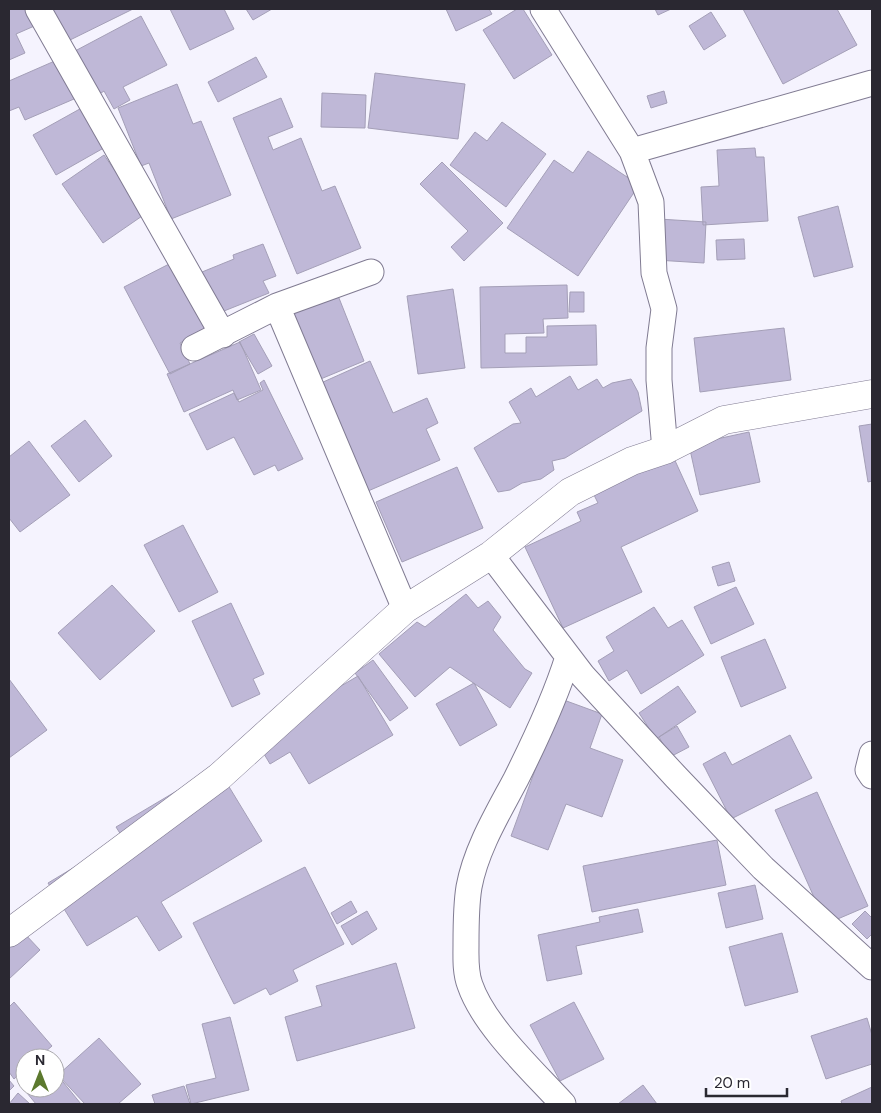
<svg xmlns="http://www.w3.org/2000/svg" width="881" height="1113" viewBox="0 0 881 1113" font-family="'DM Sans',sans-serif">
<rect width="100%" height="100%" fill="#f5f3fe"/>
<!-- building -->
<path fill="#bfb8d7" stroke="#a49fb7" d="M9 9H32L39 24 16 34 25 53 9 60Z
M52 9H133L68 41Z
M170 9H224L234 29 190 50Z
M246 9H272L253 20Z
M446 9H489L492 14 456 31Z
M517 9H523L552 55 514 79 483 30Z
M655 9H671L658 15Z
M743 9H837L857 45 783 84Z
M711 12 726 36 704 50 689 26Z
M141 16 167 65 123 87 130 100 114 109 104 91 98 95 75 51Z
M256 57 267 77 218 102 208 82Z
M57 60 74 99 25 120 19 107 9 111V81Z
M375 73 465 84 458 139 368 128Z
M177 84 193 124 201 121 231 195 171 219 149 163 141 166 118 108Z
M664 91 667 103 651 108 647 96Z
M322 93 366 95 365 128 321 127Z
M281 98 293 127 268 137 273 150 301 138 322 191 335 186 361 248 297 274 233 118Z
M87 105 109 145 56 175 33 135Z
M502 122 546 154 506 207 450 165 475 132 487 141Z
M755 148 756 157H764L768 221 703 225 701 187 719 186 717 150Z
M588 151 639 185 578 276 507 228 554 160 573 173Z
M104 155 145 214 103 243 62 184Z
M442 162 503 223 464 261 451 247 468 231 420 184Z
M838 206 853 267 814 277 798 217Z
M659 219 706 222 704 263 656 260Z
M744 239 745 259 717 260 716 240Z
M263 244 276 276 263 281 269 293 219 313 202 272 234 259 233 255Z
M177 260 211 327 180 343 190 364 170 374 124 287Z
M567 285 568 318 543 319 544 333 505 334V353H526V337H547V326L596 325 597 365 481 368 480 287Z
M335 288 364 361 311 383 281 310Z
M453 289 465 368 418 374 407 296Z
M570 292H584V312H569Z
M784 328 791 380 700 392 694 338Z
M254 334 272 366 258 374 239 342Z
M240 342 261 390 237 400 233 390 184 412 167 374Z
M370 361 393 413 427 398 438 423 426 429 440 460 368 491 321 383Z
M570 376 578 390 597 379 603 388 612 383 631 379 638 392 642 411 565 458 552 461 554 470 541 479 522 483 510 490 498 492 474 448 513 424 521 423 509 402 531 388 536 397Z
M264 380 303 459 278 471 275 465 254 475 234 437 207 450 189 414 234 393 239 402 263 390 260 383Z
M85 420 112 456 79 482 51 446Z
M872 424V481L868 482 859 426Z
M749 432 760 482 700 495 689 445Z
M29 441 70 495 20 532 9 518V457Z
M672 454 698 511 621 547 642 592 563 628 525 547 581 521 577 512 598 503 592 491Z
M457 467 483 528 402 562 376 502Z
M183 525 218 592 179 612 144 545Z
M729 562 735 581 718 586 712 567Z
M112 585 155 631 100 680 58 633Z
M736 587 754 624 711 644 694 607Z
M466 594 478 608 488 601 501 617 493 630 525 669 532 673 510 708 450 667 415 697 379 654 417 622 425 627Z
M231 603 264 674 253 679 260 694 232 707 192 621Z
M654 607 668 628 682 620 704 655 641 694 627 670 609 681 598 661 614 651 606 637Z
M765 639 786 688 741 707 721 657Z
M373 660 408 708 390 721 355 673Z
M358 676 393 735 309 784 290 752 270 764 254 737Z
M9 679 47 730 9 758Z
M474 683 497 725 460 746 436 704Z
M678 686 696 712 656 739 639 713Z
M561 699 602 714 590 748 623 760 602 817 566 804 548 850 511 836Z
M677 726 689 747 670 757 659 737Z
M790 735 812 778 731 819 703 764 725 752 732 765Z
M217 767 262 841 161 902 182 937 159 951 137 916 87 946 48 883 123 838 116 827Z
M817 792 868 906 826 924 775 810Z
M717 840 726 885 592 912 583 866Z
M305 867 344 944 293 970 298 981 270 995 266 988 234 1004 193 923Z
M755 885 763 919 726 928 718 893Z
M351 901 357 912 337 924 331 913Z
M638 909 643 932 576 946 582 974 547 981 538 935 600 922 599 917Z
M367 911 377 929 352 945 341 926Z
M865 911 872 918V934L867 939 852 924Z
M9 917 40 950 9 979Z
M782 933 798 992 745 1006 729 947Z
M396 963 415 1028 297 1061 285 1017 322 1006 316 986Z
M14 1002 52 1046 38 1058H25V1069L14 1079 9 1072V1007Z
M574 1002 604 1059 560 1081 530 1025Z
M230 1017 249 1090 191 1104 186 1085 216 1078 202 1024Z
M867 1018 872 1035V1064L826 1079 811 1036Z
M99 1038 141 1084 118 1104H85L58 1075Z
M55 1072 81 1104H36L27 1093 34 1088H55Z
M9 1080 14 1086 9 1091Z
M643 1085 657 1104H618Z
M184 1086 190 1104H155L152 1095Z
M872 1087V1104H842L841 1101Z
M18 1093 30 1104H9Z"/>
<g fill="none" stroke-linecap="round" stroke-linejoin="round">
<!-- minor casing -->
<g stroke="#807b92" stroke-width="27">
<path id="minor" d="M38 9 223 335
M543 9 632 151 651 202 654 273 664 309 659 348V380L665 450
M632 151 872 83
M277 306 405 609
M194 348 277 306 371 272
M491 555 583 676 676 777 763 868 872 967
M872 754 868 770 872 776
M563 1104C534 1072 484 1026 470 985 465 972 466 957 466 944 466 925 466 905 469 887 476 849 498 813 516 779 536 739 555 699 568 657"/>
</g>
<!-- tertiary casing -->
<g stroke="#807b92" stroke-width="29">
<path id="tertiary" d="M9 933 219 777 405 609 491 555 570 492 632 461 665 450 724 420 872 394"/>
</g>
<!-- minor -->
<use href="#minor" stroke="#fff" stroke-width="25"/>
<!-- tertiary -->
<use href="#tertiary" stroke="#fff" stroke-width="28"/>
</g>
<!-- border -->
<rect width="881" height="1113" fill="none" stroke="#2a2831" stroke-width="20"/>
<!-- north arrow -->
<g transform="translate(40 1073)"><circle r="24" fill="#ffffff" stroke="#aaa9ad"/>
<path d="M0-4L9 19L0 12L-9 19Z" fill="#5c792e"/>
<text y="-8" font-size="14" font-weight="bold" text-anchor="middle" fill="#2a2831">N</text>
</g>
<!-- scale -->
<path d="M706 1088v8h81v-8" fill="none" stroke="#2a2831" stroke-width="2.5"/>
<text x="714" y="1088" font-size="15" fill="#2a2831" stroke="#ffffff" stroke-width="4" paint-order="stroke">20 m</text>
</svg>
